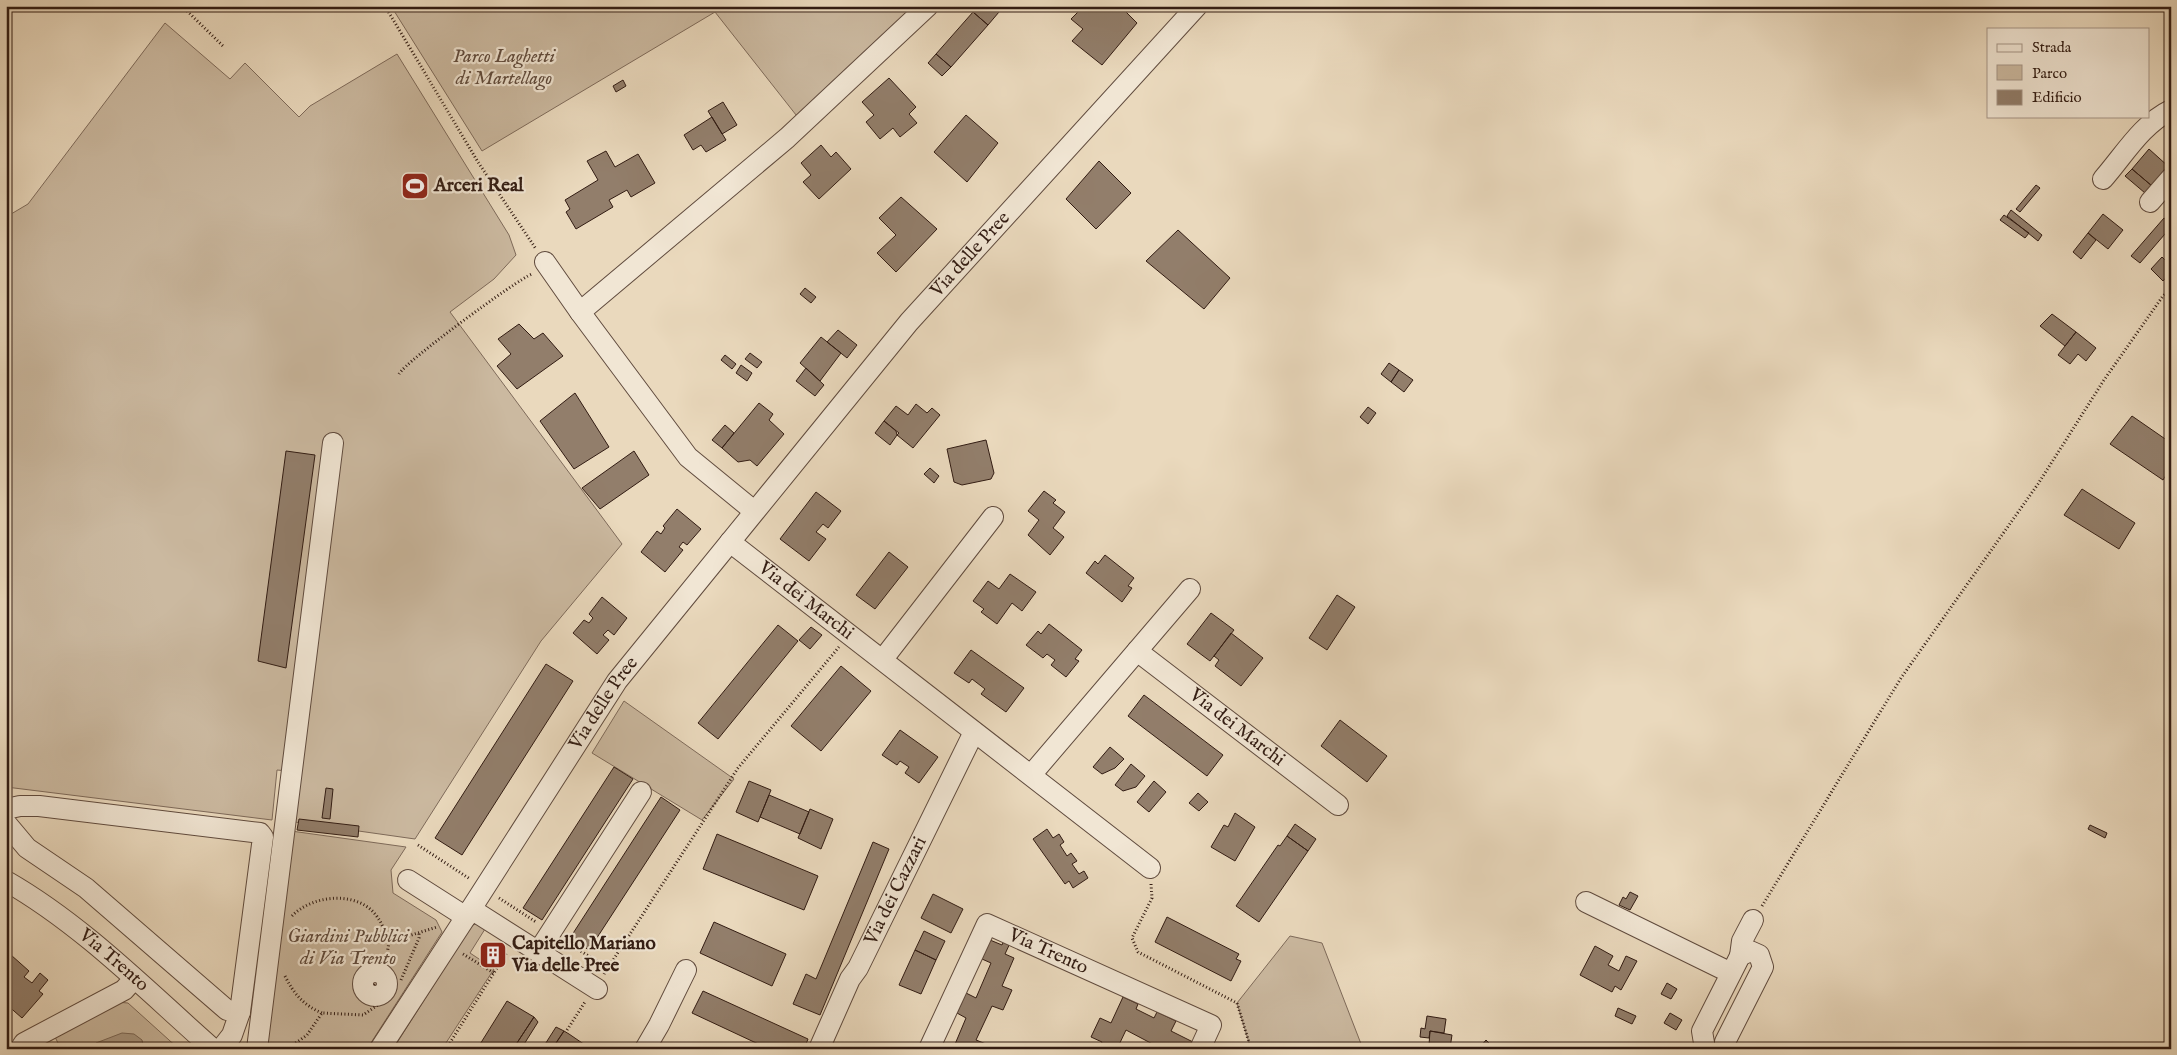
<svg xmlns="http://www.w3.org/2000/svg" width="2177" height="1055" viewBox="0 0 2177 1055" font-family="'IM FELL English',serif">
<rect width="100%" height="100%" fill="#ead9bd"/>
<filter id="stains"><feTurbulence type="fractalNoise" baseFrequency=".004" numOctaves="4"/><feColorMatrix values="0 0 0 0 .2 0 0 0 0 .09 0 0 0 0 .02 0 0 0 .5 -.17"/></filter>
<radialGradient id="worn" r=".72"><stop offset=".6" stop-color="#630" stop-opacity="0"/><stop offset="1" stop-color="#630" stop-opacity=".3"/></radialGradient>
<!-- green -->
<path fill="#cbb9a0" stroke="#7e6a5a" d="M391 6H919L800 120 715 12 482 151Z
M165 23 230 79 245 63 299 117 310 106 397 54 509 235 516 255 494 279 450 312 622 544 541 641 415 839 295 822 299 772 277 770 272 820 6 787V217L28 204Z
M624 701 734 779 702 820 592 753Z
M291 831 406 847 391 870 393 893 436 920 442 932 367 1049H266Z
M476 924 485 929 470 953 494 969 442 1049H393L472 925Z
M1290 936 1322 943 1363 1049H1251L1237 1003Z
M116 1002 128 1003 179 1049H61L54 1035Z"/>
<!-- water -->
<path fill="#ab9983" stroke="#7b6756" d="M122 1033 134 1034 142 1040 144 1049H93L96 1043Z"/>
<!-- building -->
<path fill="#927e6b" stroke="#321c13" d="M993 6 999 12 988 25 973 12 978 6Z
M1084 6H1120L1137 23 1102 65 1072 41 1083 29 1071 19Z
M973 12 988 25 951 67 936 54Z
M936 54 951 67 942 76 928 63Z
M889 78 916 107 909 114 917 123 900 137 893 128 880 139 866 122 874 115 862 102Z
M623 80 626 86 616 92 613 86Z
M723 102 737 125 722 134 708 111Z
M966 115 998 143 967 182 934 152Z
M712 117 726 140 706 152 701 145 693 150 684 135Z
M821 145 831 157 836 152 851 169 819 199 803 182 811 175 801 163Z
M2149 149 2169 167 2152 186 2132 169Z
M606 151 615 167 638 154 655 183 631 197 627 190 609 200 613 207 576 229 566 212 570 209 565 200 598 180 587 161Z
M1099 161 1131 193 1096 229 1066 199Z
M2132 169 2152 186 2145 193 2125 176Z
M2036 185 2040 188 2020 212 2016 209Z
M901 197 937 229 896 272 877 253 896 235 879 218Z
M2011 210 2042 235 2038 241 2007 216Z
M2103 214 2123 230 2108 249 2088 233Z
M2004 215 2029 233 2025 238 2000 220Z
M2164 218 2171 223V227L2140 263 2131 256Z
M1178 230 1230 278 1204 309 1146 261Z
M2088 233 2096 240 2081 259 2073 252Z
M2162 257 2171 266V272L2163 281 2151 269Z
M805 288 816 297 811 303 800 294Z
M2052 314 2076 332 2065 346 2040 326Z
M519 324 534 339 543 333 563 356 517 389 497 366 511 354 498 339Z
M838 330 857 345 847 358 827 342Z
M2076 332 2096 348 2086 361 2078 354 2070 364 2058 355Z
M821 337 841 353 820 381 800 363Z
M750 353 762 362 757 368 745 359Z
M725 355 736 364 732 369 721 360Z
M1389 363 1399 370 1391 382 1381 374Z
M741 365 752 373 747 381 736 373Z
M806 368 824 385 815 396 796 381Z
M1399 370 1413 380 1404 392 1391 382Z
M575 393 609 447 574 469 540 421Z
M759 403 773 414 769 420 784 434 757 466 750 460 738 462 722 448Z
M916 404 927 413 932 408 940 415 913 448 897 435 899 433 884 421 896 406 908 415Z
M1368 407 1376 413 1368 424 1360 417Z
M2132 416 2171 443V467L2163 480 2110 444Z
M884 421 896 431 897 435 890 445 875 433Z
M725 425 734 433 722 448 712 440Z
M986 440 994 473 991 479 962 485 954 482 947 449Z
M286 451 315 455 286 668 258 661Z
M634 451 649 475 600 509 582 488Z
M930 468 939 476 934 483 924 474Z
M2082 489 2135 523 2119 549 2064 515Z
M1044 491 1056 500 1053 503 1065 512 1053 528 1064 537 1050 555 1028 535 1039 520 1028 511Z
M816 492 841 511 828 528 823 524 816 532 826 539 809 561 780 539Z
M677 509 701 529 687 545 683 542 679 547 683 550 665 572 641 552 657 531 661 534 665 528 663 526Z
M889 552 908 567 875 609 856 595Z
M1105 555 1134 578 1128 586 1132 588 1122 602 1086 573 1095 561 1098 564Z
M1010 574 1036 592 1022 611 1012 603 997 624 981 612 984 609 973 601 988 581 999 589Z
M1337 595 1355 607 1327 650 1309 638Z
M602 597 627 618 614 635 608 630 603 635 609 640 597 654 573 633 584 620 589 623 593 618 589 614Z
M1211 613 1234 630 1210 661 1187 644Z
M1049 624 1082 650 1075 659 1079 661 1066 677 1051 665 1055 660 1047 654 1043 658 1026 645 1038 631 1041 634Z
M778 625 798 641 718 739 698 723Z
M811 627 822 635 810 649 799 640Z
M1231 633 1263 658 1241 686 1215 666 1219 660 1214 656Z
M971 650 1024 688 1006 712 981 694 985 689 972 679 969 683 954 673Z
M546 664 573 681 462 855 435 838Z
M841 666 871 691 821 751 791 726Z
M1144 695 1223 755 1207 776 1128 716Z
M1340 720 1387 756 1367 782 1321 746Z
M900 730 938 757 919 783 905 773 909 767 900 761 897 765 882 755Z
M1110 747 1124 759 1115 768 1102 774 1093 767Z
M1131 764 1145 776 1136 787 1123 791 1115 785Z
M614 767 633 779 542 920 523 908Z
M749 781 771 790 758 822 736 812Z
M1154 781 1166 792 1149 812 1137 802Z
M326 788 333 789 330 819 322 818Z
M1198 793 1208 802 1199 811 1189 803Z
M769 795 809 812 800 834 760 817Z
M661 797 680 810 589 950 570 938Z
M810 809 833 819 821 849 798 838Z
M1235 813 1255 827 1235 861 1211 847 1224 825 1228 827Z
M299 819 359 826 358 837 297 830Z
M1295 824 1316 839 1308 851 1287 836Z
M2090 825 2107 833 2105 838 2088 829Z
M1047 829 1053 838 1059 834 1064 842 1060 845 1067 856 1071 853 1077 861 1072 864 1079 874 1084 871 1088 878 1073 888 1069 881 1065 884 1033 839Z
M717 834 818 876 804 910 703 869Z
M1287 836 1308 851 1259 922 1236 906 1278 845 1280 846Z
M873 842 889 849 820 1015 793 1004 806 974 816 979Z
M1630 892 1638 896 1630 910 1619 905 1623 897 1626 899Z
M933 894 963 909 951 933 921 918Z
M1167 917 1239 954 1236 959 1241 961 1231 981 1155 942Z
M714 922 786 954 772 986 700 953Z
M924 931 945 941 936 960 915 950Z
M1005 938 1011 941 1005 954 1014 958 1002 986 1012 990 1003 1010 992 1006 976 1040 986 1044 984 1049H953L966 1018 957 1013 966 993 976 998 991 963 982 959 990 940 1002 945Z
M1595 946 1613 956 1608 965 1619 971 1626 956 1637 961 1621 990 1615 986 1612 992 1580 975Z
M915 950 936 960 921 994 899 985Z
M11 955 29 971 24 977 32 983 40 973 48 980 39 991 43 994 22 1018 6 1004V962Z
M1667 983 1677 989 1671 999 1661 994Z
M703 991 808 1039 804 1049H769L692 1013Z
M1123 997 1138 1004 1136 1009 1154 1018 1157 1012 1176 1021 1171 1031 1197 1044 1195 1049H1162L1126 1030 1117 1049 1099 1048 1102 1042 1091 1037 1100 1018 1111 1023Z
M507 1001 534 1017 513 1049H477Z
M1618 1008 1636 1016 1632 1024 1615 1016Z
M1670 1013 1682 1020 1676 1030 1664 1023Z
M1427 1016 1446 1019 1444 1033 1430 1031 1429 1038 1420 1037 1421 1028 1425 1029Z
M534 1017 538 1022 521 1049H513Z
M556 1027 564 1031 552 1049H542Z
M564 1031 569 1034 591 1049H552Z
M1430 1031 1452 1035 1450 1048 1455 1049H1433L1434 1046 1429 1045Z
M1486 1040 1495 1049 1480 1047Z"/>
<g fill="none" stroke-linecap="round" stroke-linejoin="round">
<!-- minor casing -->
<g stroke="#604b3e" stroke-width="22">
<g id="minor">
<path d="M2103 179C2124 155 2142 124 2171 110"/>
<path d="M2150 202 2171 178"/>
<path d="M545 262 580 312 688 457 754 511"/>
<path d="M580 312 787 138 928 6"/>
<path id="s1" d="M730 542 1150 868"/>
<path id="s2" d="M1137 651 1338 805"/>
<path d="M883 659 993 517"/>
<path d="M1031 775 1190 589"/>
<path d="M6 809 20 806H39L260 833 263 837 240 1012 232 1035 221 1049"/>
<path d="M6 823 27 848 86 888 227 1010 240 1012"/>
<path d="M408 880 466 917"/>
<path id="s3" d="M6 881C83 925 147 991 213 1049"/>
<path d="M1586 902 1731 973"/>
<path d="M538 952 641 792"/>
<path d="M1740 956 1742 941 1753 920"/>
<circle cx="375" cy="984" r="12"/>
<path id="s4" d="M597 989 471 909 617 681 909 322 1197 6"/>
<path d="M20 1049 24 1043 124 990 134 979"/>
<path d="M257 1049 333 443"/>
<path d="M380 1049 471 909"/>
<path d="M645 1049 659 1025 686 970"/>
<path id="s5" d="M819 1049 850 979 858 968 974 732"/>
<path id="s6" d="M929 1049 987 924 1211 1025 1200 1049"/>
<path d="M1705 1049 1702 1031 1740 956 1750 951 1759 955 1763 967 1725 1042V1049"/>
</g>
</g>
<!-- path -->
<path stroke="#321c13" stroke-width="3" stroke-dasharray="1 2.5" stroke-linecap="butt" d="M182 6 223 46
M385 6 478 162 536 249
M399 374C406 361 518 279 532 274
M418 845 470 879
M1151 884 1152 898 1132 938 1138 952 1237 1003 1251 1049
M499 898 536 922
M1762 906 1901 678 2038 484 2104 380 2163 296 2171 288
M292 916C313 894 360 890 378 918 383 925 386 935 389 942
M566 942 608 968
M463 954 494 973
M604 974 738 768 839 647
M285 976C294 994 303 1005 322 1013
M401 980 419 938V933
M374 985 385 967 389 942 437 927
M567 1030 585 1002
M287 1049 307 1035 322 1013 363 1015 391 996
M446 1049 507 952"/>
<!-- minor -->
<use href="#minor" stroke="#f1e6d4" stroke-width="20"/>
</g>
<!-- icons -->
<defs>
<g id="stadium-square" transform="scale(1.4375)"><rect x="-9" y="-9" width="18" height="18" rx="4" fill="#8f2418" stroke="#f1e6d4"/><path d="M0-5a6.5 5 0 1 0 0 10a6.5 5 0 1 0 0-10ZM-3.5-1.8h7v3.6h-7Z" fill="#fff"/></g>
<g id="building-square" transform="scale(1.4375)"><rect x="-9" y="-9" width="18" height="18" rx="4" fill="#8f2418" stroke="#f1e6d4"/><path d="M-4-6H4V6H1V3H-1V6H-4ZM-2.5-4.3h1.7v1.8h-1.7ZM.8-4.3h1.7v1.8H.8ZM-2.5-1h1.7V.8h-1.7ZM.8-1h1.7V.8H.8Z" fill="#fff"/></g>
</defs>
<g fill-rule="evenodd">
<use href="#stadium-square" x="415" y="186"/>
<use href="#building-square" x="493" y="955"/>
</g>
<g text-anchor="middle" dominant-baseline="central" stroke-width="4.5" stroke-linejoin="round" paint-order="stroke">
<!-- park labels -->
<g font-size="19" font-style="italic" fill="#604b3d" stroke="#f1e6d4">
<text x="504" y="57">Parco Laghetti<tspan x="504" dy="22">di Martellago</tspan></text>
<text x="348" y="937">Giardini Pubblici<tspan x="348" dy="22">di Via Trento</tspan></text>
</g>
<!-- poi labels -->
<g font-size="19" font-weight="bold" fill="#321c13" stroke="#f1e6d4" text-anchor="start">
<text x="434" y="186">Arceri Real</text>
<text x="512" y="944">Capitello Mariano<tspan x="512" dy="22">Via delle Pree</tspan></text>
</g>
<!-- street labels -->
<g font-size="19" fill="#321c13" stroke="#f1e6d4">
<text stroke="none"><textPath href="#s4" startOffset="974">Via delle Pree</textPath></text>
<text stroke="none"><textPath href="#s1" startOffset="96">Via dei Marchi</textPath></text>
<text stroke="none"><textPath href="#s4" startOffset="394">Via delle Pree</textPath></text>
<text stroke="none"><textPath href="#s2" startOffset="126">Via dei Marchi</textPath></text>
<text stroke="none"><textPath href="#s5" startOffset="176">Via dei Cazzari</textPath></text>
<text stroke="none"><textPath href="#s6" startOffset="205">Via Trento</textPath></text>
<text stroke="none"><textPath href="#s3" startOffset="134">Via Trento</textPath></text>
</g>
</g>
<!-- margin -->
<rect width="2177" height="1055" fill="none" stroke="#ead9bd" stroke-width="25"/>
<rect x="8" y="8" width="2162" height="1040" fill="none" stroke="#321c13" stroke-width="2.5"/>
<rect x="12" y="12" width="2152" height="1030" fill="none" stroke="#321c13"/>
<!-- legend -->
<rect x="1987" y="28" width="162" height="90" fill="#f1e6d4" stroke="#a59587"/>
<rect x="1997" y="44" width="25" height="8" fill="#f1e6d4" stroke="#a59587"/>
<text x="2032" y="52" font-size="15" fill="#321c13">Strada</text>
<rect x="1997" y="65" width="25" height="15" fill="#cbb9a0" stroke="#a59587"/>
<text x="2032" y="78" font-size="15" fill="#321c13">Parco</text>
<rect x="1997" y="90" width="25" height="15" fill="#927e6b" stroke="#a59587"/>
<text x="2032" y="102" font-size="15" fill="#321c13">Edificio</text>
<rect width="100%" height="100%" filter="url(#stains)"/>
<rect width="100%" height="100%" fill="url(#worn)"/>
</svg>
